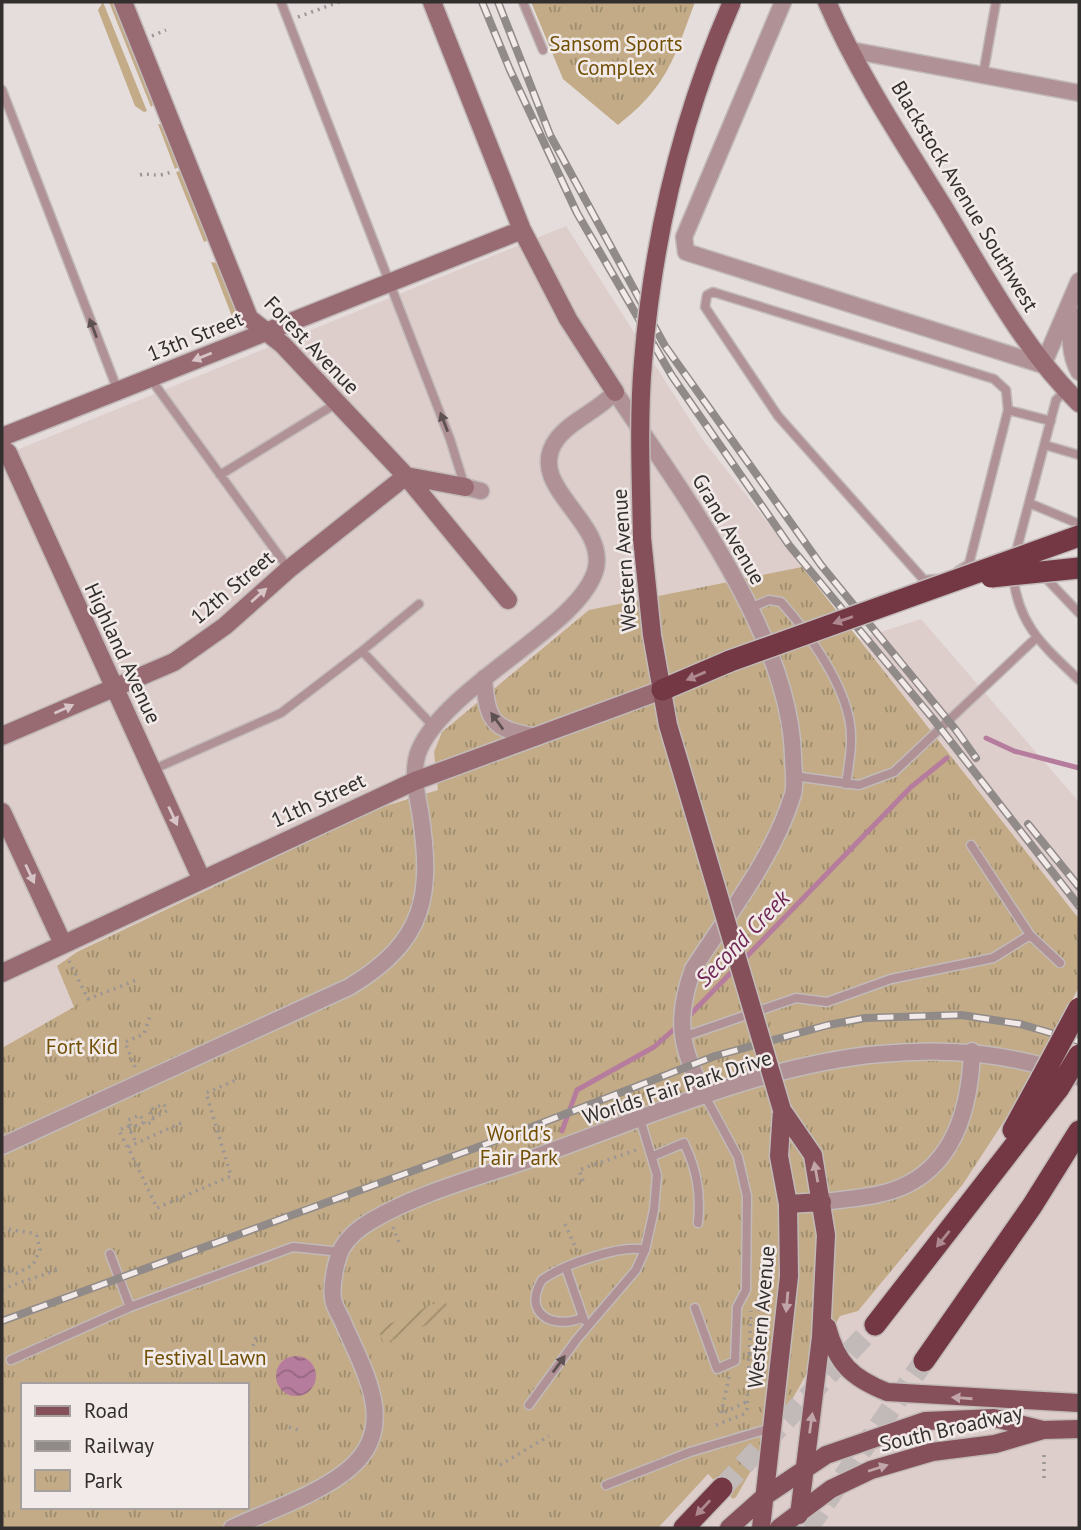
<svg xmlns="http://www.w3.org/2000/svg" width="1081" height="1530" viewBox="0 0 1081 1530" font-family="'PT Sans',sans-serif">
<defs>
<pattern id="park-tufts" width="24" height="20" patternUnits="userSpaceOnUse" patternTransform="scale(1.75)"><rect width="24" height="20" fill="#c2ab86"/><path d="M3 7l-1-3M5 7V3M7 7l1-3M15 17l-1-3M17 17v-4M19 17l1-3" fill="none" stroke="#9e8c6e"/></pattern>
<pattern id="garden-furrows" width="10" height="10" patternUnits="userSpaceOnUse" patternTransform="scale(1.75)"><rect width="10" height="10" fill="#c2ab86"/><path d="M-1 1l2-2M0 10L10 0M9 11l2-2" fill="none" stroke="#9e8c6e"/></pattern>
<pattern id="water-waves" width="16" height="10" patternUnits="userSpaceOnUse" patternTransform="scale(1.75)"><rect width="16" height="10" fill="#b67c9d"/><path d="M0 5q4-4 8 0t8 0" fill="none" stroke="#956680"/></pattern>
</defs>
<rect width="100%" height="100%" fill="#e5dddc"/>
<!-- built -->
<path fill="#dececb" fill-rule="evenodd" d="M566 226 703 440 859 639 921 619 1079 802V1528H2V456ZM23 1385H247V1507H23Z"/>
<!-- grass -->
<path fill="#c2ab86" d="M103 2 147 111 144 112 135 106 98 10Z
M109 2H114L154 104 151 107Z
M158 124 163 125 179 167 175 169Z
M180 171 208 240 204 242 176 172Z
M211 262 217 263 238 317 233 319Z"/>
<!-- park -->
<path fill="url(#park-tufts)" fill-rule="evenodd" d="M531 2H695C674 58 668 86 618 125L563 79Z
M802 567 1079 919V987L1023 1092 963 1184 858 1311 840 1316 736 1497 733 1499 708 1474 658 1528H2V1048L74 1007 57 966 77 952 379 808 438 790 434 752 442 732 589 610ZM23 1385H247V1507H23Z"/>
<!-- garden -->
<path fill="url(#garden-furrows)" d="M444 1299 451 1314 384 1344 378 1329Z"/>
<!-- water -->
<path fill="url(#water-waves)" d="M276 1376a20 20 0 1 1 40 0a20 20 0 1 1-40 0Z"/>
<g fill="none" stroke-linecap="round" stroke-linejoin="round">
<!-- stream -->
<path stroke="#b67c9d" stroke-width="5" d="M986 738 1014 751 1079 768
M687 1018 911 787 947 758
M562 1131 577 1090 654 1047 680 1024"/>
<!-- highway-tunnel -->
<path stroke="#c1bab9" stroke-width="21" stroke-dasharray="21 10" stroke-linecap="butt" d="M722 1488 875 1325
M808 1528 924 1361"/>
<!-- lane casing -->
<g stroke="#c1bab9" stroke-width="11">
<path id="lane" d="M281 2 450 439 465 487
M523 2 543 50
M983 75 996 2
M2 90 118 391
M150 378 288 568
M1045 445 1079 455
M220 475 337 403
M1029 503 1079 524
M1015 556 1056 400 1066 390
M958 571 969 564 1008 410
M1042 574 1079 613
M1013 576C1019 627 1044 646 1079 680
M936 579 924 580 778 416 705 307 707 295 713 292 994 379 1006 390 1008 410 1051 421
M750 608 769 600 781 602C808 632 844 683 850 724 853 743 849 764 846 784
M362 651 419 604
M152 770 281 713 362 651 434 727
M794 776 859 785 894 772 1036 638
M971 845 1030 935 1060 963
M683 1037 796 998 827 1002 891 979 993 958 1030 935
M653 1156 684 1143C697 1170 701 1194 698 1223
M110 1254 130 1307
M566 1268 584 1320
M695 1308 717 1369 735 1361 737 1307 746 1290 747 1196 738 1157 705 1096
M582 1318C552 1330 522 1313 542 1280 562 1265 622 1244 645 1250
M11 1360 130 1307 293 1247 341 1252
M529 1405 577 1339 636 1270 645 1250 654 1210 657 1175 640 1119
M606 1485 690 1452 771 1428"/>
</g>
<!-- street casing -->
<g stroke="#c1bab9" stroke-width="19">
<path id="street" d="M783 2 684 237 686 252 1043 365 1079 281
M850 50 1079 93
M1071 313C1070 333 1069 354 1079 372
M465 487 481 491
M484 678C487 724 494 729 537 737
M2 1146 349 987C426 941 433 895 420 811 416 791 411 767 420 748 451 682 583 625 596 568 606 520 523 485 557 439 571 420 598 411 615 392 681 491 790 635 793 756 793 768 796 782 793 794 774 857 729 913 693 969 674 1021 681 1049 705 1096
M822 1202C844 1199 870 1198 891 1191 954 1171 970 1109 972 1051
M232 1528C268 1511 320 1494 350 1468 400 1425 362 1368 342 1320 339 1314 334 1306 333 1299 331 1285 336 1260 342 1248 349 1236 359 1228 371 1221 420 1192 480 1177 533 1158 641 1119 765 1064 880 1054 952 1047 1012 1054 1079 1077"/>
</g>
<!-- secondary casing -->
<g stroke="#c1bab9" stroke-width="21">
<path id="secondary" d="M123 2 249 318 283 345 406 476 508 600
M432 2 522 230 568 319 615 392
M827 2C858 74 902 140 943 206 984 274 1022 347 1079 403
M2 437 522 230
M2 448 8 453 201 878
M2 736 174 662 225 626 289 569 406 476 465 487
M2 812 63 944
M2 973 415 781 662 690"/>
</g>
<!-- primary casing -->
<g stroke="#c1bab9" stroke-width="21">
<path id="primary" d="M642 538 652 635 668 725 696 819
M782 1110 813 1155 826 1235 821 1337 799 1515
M788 1204 822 1202
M827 1327C837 1364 852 1378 887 1392L1079 1403
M729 1528 765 1496 826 1455 925 1421 994 1418 1043 1430
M761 1528 789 1276 788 1204 779 1156 782 1110
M779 1528 831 1489 871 1470 932 1452 995 1444 1043 1430 1079 1429"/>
</g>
<!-- highway casing -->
<g stroke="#c1bab9" stroke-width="24">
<path id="highway" d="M662 690 730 661
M1013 1130 1042 1077
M875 1325 1059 1088
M924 1361 1032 1206 1079 1131
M684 1528 722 1488"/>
</g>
<!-- path -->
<path stroke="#9b9594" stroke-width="3.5" stroke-dasharray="2 5" stroke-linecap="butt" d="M298 17 339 2
M152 36 166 30
M140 175C150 172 156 179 173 171
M69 961 88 999 137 980
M135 1067 125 1042 144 1034 151 1013
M144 1122 145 1125 154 1121C152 1117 150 1114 149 1110L164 1104 167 1111 152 1118
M181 1123 128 1147 157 1208 231 1176 206 1093 236 1080
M129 1129 144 1122 140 1115 128 1120 132 1128
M127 1147 119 1130 128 1126 136 1143
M583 1181 579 1170 636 1150
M565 1224 577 1251
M393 1227 400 1245
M2 1228 37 1234
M2 1270 17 1273 33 1265 40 1249 36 1232
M2 1289 60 1269
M253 1346 256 1337
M750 1356 763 1332 759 1318 760 1292
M729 1377 721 1414 748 1401
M716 1425 744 1414 747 1409 751 1311
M289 1427 302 1431
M1044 1455V1479
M500 1465 549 1436"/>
<!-- lane -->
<use href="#lane" stroke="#b09196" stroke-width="8"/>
<!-- street -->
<use href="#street" stroke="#b09196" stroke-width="16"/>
<!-- secondary -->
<use href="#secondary" stroke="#986b73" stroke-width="18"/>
<!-- primary -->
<use href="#primary" stroke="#85505a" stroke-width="18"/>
<!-- highway -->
<use href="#highway" stroke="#743845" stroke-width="21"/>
<!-- rail casing -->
<g stroke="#908a89" stroke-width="8">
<path id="rail" d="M482 2 510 70 577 213 672 376 789 545 934 720 1079 906
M498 2 550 135 665 346 821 565 956 730 976 758
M1028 824 1079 887
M2 1321 511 1135 715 1056 828 1025 865 1018 961 1015 1020 1024 1079 1041"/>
</g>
<!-- rail -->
<use href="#rail" stroke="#f2eae9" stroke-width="5" stroke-dasharray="16" stroke-linecap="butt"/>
<!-- primary-bridge casing -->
<g stroke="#c1bab9" stroke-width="21" stroke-linecap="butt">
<path id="primary-bridge" d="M642 538C641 480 638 420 643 362 653 238 682 116 732 2
M696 819 782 1110"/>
</g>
<!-- highway-bridge casing -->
<g stroke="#c1bab9" stroke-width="24" stroke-linecap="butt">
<path id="highway-bridge" d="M991 577 1079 568
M730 661 1079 536
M1042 1077 1079 1008
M1059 1088 1079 1055"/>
</g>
<!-- primary-bridge -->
<use href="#primary-bridge" stroke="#85505a" stroke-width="18"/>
<!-- highway-bridge -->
<use href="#highway-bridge" stroke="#743845" stroke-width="21"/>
</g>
<!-- one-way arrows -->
<defs><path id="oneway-solid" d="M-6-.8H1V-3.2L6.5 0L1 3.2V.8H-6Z" transform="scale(1.75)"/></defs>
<g fill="#5e5152">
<use href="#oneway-solid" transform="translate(93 328) rotate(-111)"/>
<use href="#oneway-solid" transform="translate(444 422) rotate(-111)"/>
<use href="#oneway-solid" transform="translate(497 721) rotate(-126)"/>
<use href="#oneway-solid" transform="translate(559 1364) rotate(-54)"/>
</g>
<g fill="#d7c4c6">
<use href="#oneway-solid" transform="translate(202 357) rotate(158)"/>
<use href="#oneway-solid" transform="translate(259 595) rotate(-42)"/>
<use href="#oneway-solid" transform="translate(64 709) rotate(-24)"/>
<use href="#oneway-solid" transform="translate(173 816) rotate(65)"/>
<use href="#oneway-solid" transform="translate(30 874) rotate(65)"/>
</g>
<g fill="#ad888f">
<use href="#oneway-solid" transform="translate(843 620) rotate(161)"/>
<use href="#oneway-solid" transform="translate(696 676) rotate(157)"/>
<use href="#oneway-solid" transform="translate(943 1239) rotate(129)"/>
<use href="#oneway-solid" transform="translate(703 1508) rotate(133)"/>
</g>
<g fill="#c1a5a9">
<use href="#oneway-solid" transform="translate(816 1172) rotate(-100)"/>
<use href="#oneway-solid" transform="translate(787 1302) rotate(95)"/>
<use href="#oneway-solid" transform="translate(962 1398) rotate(-176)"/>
<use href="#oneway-solid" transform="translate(811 1423) rotate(-82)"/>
<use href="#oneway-solid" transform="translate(878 1468) rotate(-18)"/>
</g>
<g text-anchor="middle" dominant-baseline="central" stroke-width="5" stroke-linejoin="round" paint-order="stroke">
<!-- park labels -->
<g font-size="21" fill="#715006" stroke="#f2eae9">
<text x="616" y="43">Sansom Sports<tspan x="616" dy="24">Complex</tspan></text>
<text x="82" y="1046">Fort Kid</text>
<text x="519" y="1133">World's<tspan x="519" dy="24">Fair Park</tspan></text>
<text x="205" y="1357">Festival Lawn</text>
</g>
<!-- street labels -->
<g font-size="21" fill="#322f2e" stroke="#f2eae9">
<text transform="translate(965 196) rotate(59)">Blackstock Avenue Southwest</text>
<text transform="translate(195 336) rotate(-22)">13th Street</text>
<text transform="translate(312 345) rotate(46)">Forest Avenue</text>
<text transform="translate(729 529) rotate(60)">Grand Avenue</text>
<text transform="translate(624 560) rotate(-94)">Western Avenue</text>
<text transform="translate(232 587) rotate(-40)">12th Street</text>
<text transform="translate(123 653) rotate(65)">Highland Avenue</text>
<text transform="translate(318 800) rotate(-25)">11th Street</text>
<text transform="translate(677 1087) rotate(-18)">Worlds Fair Park Drive</text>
<text transform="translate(761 1317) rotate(-85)">Western Avenue</text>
<text transform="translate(951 1428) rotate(-13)">South Broadway</text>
</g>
<!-- water labels -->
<g font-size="23" font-style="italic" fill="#6f2855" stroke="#f2eae9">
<text transform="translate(742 938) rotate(-46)">Second Creek</text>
</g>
</g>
<!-- border -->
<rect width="1081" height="1530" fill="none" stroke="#322f2e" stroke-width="7"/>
<!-- legend -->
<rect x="21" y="1383" width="228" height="126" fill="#f2eae9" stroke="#a59f9e" stroke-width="2"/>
<rect x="35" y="1406" width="35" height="10" fill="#85505a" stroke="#a59f9e" stroke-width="2"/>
<text x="84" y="1418" font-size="21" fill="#322f2e">Road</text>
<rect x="35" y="1441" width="35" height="10" fill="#908a89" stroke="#a59f9e" stroke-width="2"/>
<text x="84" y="1453" font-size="21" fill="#322f2e">Railway</text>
<rect x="35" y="1470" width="35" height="21" fill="url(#park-tufts)" stroke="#a59f9e" stroke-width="2"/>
<text x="84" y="1488" font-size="21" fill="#322f2e">Park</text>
</svg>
